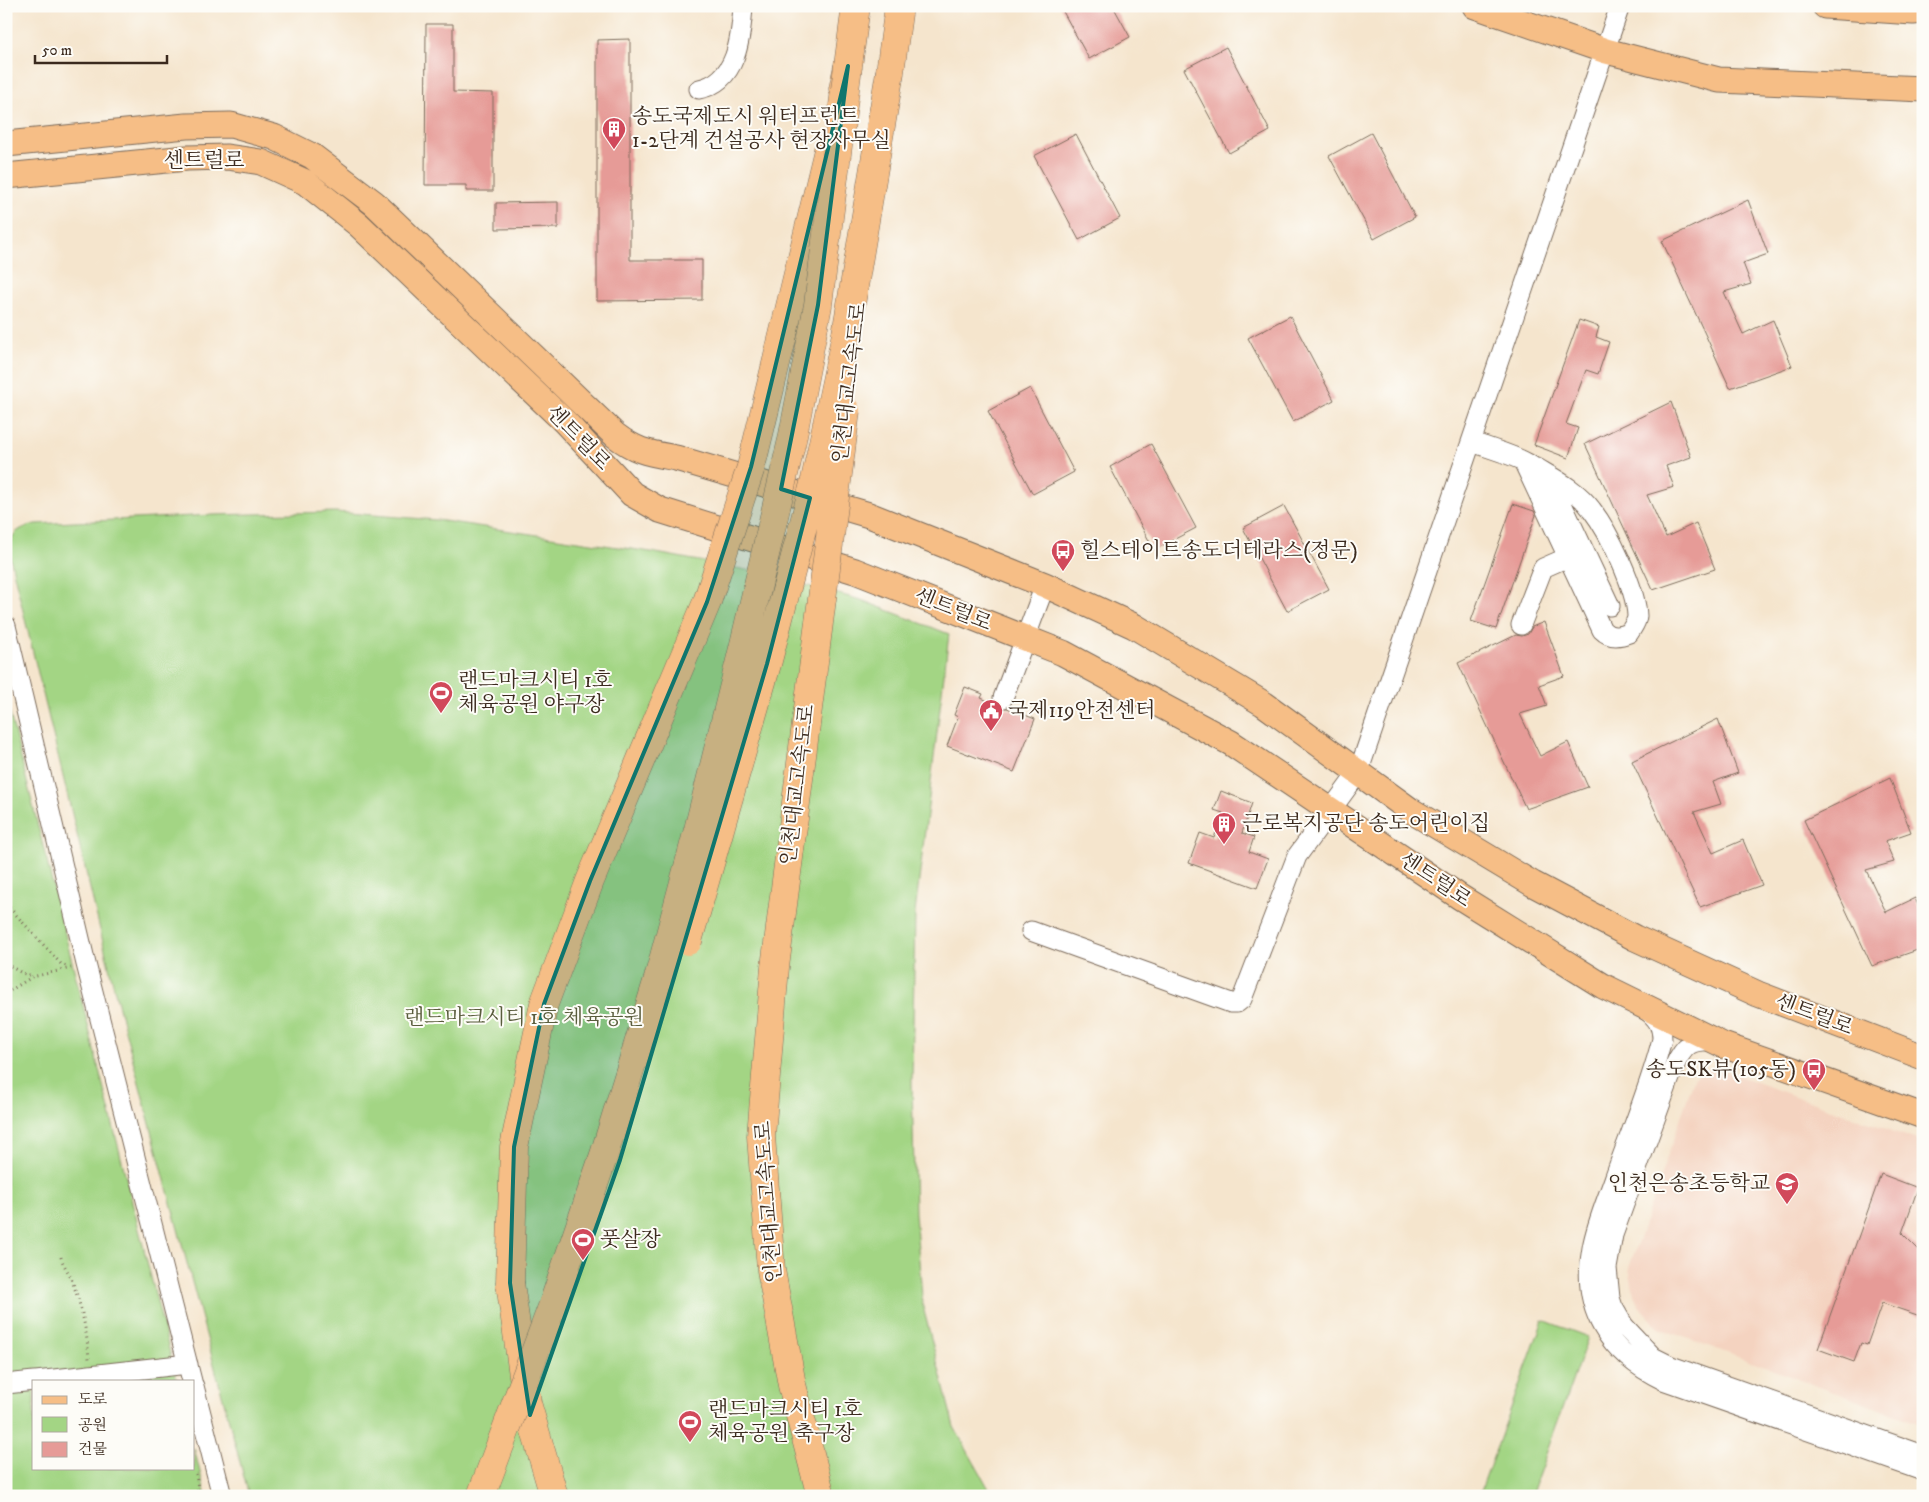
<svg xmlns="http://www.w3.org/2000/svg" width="1929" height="1502" viewBox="0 0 1929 1502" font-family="'IM FELL DW Pica','Noto Serif KR',serif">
<rect width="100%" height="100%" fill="#fdfcf7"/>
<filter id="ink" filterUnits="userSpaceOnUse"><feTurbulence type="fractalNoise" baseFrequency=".02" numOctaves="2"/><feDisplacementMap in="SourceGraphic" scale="10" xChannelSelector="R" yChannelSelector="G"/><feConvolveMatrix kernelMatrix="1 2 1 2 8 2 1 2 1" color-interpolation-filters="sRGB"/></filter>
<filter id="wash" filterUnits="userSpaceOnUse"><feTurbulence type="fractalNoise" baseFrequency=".0096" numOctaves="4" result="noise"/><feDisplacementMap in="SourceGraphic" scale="20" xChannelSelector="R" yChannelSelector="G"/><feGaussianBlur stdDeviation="1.12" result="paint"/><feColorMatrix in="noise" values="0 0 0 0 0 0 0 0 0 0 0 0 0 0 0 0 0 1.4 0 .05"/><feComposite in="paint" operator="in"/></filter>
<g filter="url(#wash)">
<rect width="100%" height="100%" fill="#f5e5cd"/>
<!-- built -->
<path fill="#f4d3c0" d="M1714 1067 1923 1142V1425L1659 1328 1640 1307 1634 1295 1629 1268 1695 1076Z"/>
<!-- green -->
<path fill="#a3d584" stroke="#6f8051" d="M335 512 437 520 651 552 752 571 861 600 949 634 915 913 912 1082 915 1214 923 1307 954 1427 993 1496H249L117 1000 9 553C10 533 17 529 35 524L213 515Z
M6 698 177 1381H34V1468H194V1448L206 1496H6Z
M1543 1320 1588 1337 1531 1496H1479Z"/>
<g id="blocks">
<!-- building -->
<path fill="#e69b97" d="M1060 6H1113L1130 37 1089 59Z
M426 24H453V92L493 93V191H466V185H425Z
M630 39V260H702V300L597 301V40Z
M1226 47 1270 131 1229 153 1184 69Z
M1371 133 1415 217 1374 239 1329 156Z
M1076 134 1120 218 1079 240 1034 156Z
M1748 200 1768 254 1743 263 1751 284 1724 292 1743 334 1773 320 1792 366 1730 388 1662 241Z
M558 202V228L496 229V203Z
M1290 316 1334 400 1293 422 1248 338Z
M1579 320 1599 327 1596 337 1609 342 1598 374 1586 370 1566 424 1578 428 1568 458 1534 445Z
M1030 388 1074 472 1033 494 988 411Z
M1671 402 1691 457 1666 466 1674 487 1647 495 1666 537 1696 523 1715 569 1653 590 1585 444Z
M1151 444 1196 528 1154 550 1110 467Z
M1513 504 1534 511 1536 515 1496 629 1471 621Z
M1284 506 1329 589 1287 611 1243 528Z
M1544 622 1564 676 1539 685 1547 706 1520 714 1540 756 1568 742 1588 787 1526 809 1458 663 1516 635 1522 636 1528 634 1532 627Z
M965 687 983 694 981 698 993 703 999 708H1007L1035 719 1014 772 947 746 958 717 954 715Z
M1718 719 1738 773 1713 782 1721 804 1694 812 1713 853 1743 840 1762 885 1700 907 1632 761Z
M1890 778 1911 832 1885 841 1894 862 1866 870 1886 912 1915 898 1923 917V948L1872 966 1804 820Z
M1221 791 1252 803 1242 833 1254 837 1249 852 1268 859 1257 888 1189 863 1200 833 1214 838 1223 813 1214 810Z
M1881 1174 1918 1188 1902 1233 1923 1254V1317L1882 1303 1867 1345 1861 1343 1854 1362 1818 1349Z"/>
</g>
</g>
<g filter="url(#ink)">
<use href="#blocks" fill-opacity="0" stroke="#7c6b5b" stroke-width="1"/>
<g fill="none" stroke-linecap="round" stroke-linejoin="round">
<!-- minor casing -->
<g stroke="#7c6b5b" stroke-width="21">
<path id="minor" d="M699 89C737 82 741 38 743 6
M1472 442C1504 454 1538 459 1556 491L1610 606
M1523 461 1602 630C1610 638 1619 637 1629 633 1632 628 1637 622 1637 616 1636 588 1609 532 1592 510 1578 491 1557 480 1537 468
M1521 625 1543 568 1568 557
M6 626 86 964 192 1381
M1003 698 1045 585
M1031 931 1231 1003H1237L1242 999 1297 856 1358 773 1620 6
M1646 1010C1657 1018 1662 1026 1662 1039 1650 1087 1630 1133 1614 1179 1606 1202 1596 1225 1592 1248 1580 1309 1609 1354 1663 1380L1923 1471
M1716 1041C1691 1039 1684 1044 1674 1067L1613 1235 1607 1268 1610 1298 1613 1307 1624 1326 1653 1357 1671 1366 1923 1455
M36 1381 188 1364
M6 1384 34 1381
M194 1386 222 1496"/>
</g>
<!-- major casing -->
<g stroke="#7c6b5b" stroke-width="27">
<path id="major" d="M1475 6 1606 51 1719 80 1923 89
M1825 6 1913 12 1923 11
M6 144 186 126 231 125 274 137 312 156 374 203 615 435C637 452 649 453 676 458L869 515 1045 585 1134 626 1264 704 1410 810 1533 884 1635 938 1758 994 1923 1057
M6 176 187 158 227 157 261 162 305 182 359 225 565 422 632 494 660 510 855 571 1063 653 1231 743 1460 897 1603 986 1723 1045 1923 1116"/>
</g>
<!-- highway casing -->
<g stroke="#7c6b5b" stroke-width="29">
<path id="highway" d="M890 72 899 6
M843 89 848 66 856 6
M751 467 828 150
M510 1283 527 1403 554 1496"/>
</g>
<!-- path -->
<path stroke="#7c6b5b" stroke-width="3" stroke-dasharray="1 4" stroke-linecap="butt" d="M6 904 61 964 69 967
M6 964 22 973 33 976
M6 993 32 977 71 968
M61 1257C63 1265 68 1271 71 1278 81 1304 87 1331 89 1359
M196 1474 199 1496"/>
<!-- minor -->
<use href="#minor" stroke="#fff" stroke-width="19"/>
<!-- major -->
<use href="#major" stroke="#f6be86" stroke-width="25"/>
<!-- highway -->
<use href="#highway" stroke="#f6be86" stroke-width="28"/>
<!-- highway-bridge casing -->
<g stroke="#7c6b5b" stroke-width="29" stroke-linecap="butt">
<path id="highway-bridge" d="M688 941 767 664 815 480 846 334 890 72
M510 1283 514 1147 544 1004 590 881 707 602 751 467
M481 1496 552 1307 604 1155 658 979 698 830 741 657 792 440 818 305 848 66
M821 1496 792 1385 771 1270 761 1136 775 967 846 411"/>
</g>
<!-- highway-bridge -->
<use href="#highway-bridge" stroke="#f6be86" stroke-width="28"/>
</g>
</g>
<!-- marked area -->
<path fill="#0f766e" fill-opacity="0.2" stroke="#0f766e" stroke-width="4" stroke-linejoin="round" d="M848 66 818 305 781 489 810 498 767 664 620 1160 530 1415 510 1283 514 1147 544 1004 590 881 707 602 751 467Z"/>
<!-- icons -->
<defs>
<g id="building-pin" transform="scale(1.25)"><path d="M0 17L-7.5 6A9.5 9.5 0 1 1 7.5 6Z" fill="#d1495b" stroke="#fdfcf7"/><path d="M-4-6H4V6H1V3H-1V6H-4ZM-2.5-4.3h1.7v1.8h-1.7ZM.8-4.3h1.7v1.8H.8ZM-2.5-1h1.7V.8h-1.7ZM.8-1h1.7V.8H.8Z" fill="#fff"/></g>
<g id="bus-pin" transform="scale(1.25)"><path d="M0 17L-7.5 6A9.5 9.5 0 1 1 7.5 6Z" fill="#d1495b" stroke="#fdfcf7"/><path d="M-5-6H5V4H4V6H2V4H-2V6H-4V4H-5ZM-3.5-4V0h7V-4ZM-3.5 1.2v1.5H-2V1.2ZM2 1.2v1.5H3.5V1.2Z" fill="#fff"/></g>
<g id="stadium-pin" transform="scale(1.25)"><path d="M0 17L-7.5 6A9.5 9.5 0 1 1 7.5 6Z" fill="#d1495b" stroke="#fdfcf7"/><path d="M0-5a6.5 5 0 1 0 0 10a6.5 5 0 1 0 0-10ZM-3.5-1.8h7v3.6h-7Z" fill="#fff"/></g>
<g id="civic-pin" transform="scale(1.25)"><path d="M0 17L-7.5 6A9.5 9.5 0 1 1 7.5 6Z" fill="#d1495b" stroke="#fdfcf7"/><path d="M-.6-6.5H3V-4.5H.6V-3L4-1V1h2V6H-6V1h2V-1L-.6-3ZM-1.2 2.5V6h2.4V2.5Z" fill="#fff"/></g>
<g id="school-pin" transform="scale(1.25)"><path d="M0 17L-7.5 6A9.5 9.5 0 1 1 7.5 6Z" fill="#d1495b" stroke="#fdfcf7"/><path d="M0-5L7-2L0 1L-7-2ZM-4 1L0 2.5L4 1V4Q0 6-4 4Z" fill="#fff"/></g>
</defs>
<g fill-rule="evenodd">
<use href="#building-pin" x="614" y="129"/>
<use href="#bus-pin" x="1063" y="551"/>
<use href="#stadium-pin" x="441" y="693"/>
<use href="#civic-pin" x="991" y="711"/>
<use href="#building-pin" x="1224" y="824"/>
<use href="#bus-pin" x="1814" y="1070"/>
<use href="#school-pin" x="1787" y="1184"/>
<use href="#stadium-pin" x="583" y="1240"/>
<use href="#stadium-pin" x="690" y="1422"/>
</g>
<g text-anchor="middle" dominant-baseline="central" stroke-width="4" stroke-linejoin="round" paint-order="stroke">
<!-- poi labels -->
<g font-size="21" fill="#3b2a1e" stroke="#fdfcf7" text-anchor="start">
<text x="632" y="117">송도국제도시 워터프런트<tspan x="632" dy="24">1-2단계 건설공사 현장사무실</tspan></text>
<text x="1080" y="551">힐스테이트송도더테라스(정문)</text>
<text x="458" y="681">랜드마크시티 1호<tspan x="458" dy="24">체육공원 야구장</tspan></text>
<text x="1008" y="711">국제119안전센터</text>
<text x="1242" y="824">근로복지공단 송도어린이집</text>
<text x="1796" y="1070" text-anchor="end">송도SK뷰(105동)</text>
<text x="1770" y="1184" text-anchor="end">인천은송초등학교</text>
<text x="600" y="1240">풋살장</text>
<text x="708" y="1410">랜드마크시티 1호<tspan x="708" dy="24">체육공원 축구장</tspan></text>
</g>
<!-- street labels -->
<g font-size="21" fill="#3b2a1e" stroke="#fdfcf7">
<text x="204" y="161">센트럴로</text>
<text transform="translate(850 383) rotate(-83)">인천대교고속도로</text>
<text transform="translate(578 438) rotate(46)">센트럴로</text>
<text transform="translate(953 610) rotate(22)">센트럴로</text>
<text transform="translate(798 785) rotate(-83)">인천대교고속도로</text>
<text transform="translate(1435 880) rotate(34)">센트럴로</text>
<text transform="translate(1814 1015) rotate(21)">센트럴로</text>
<text transform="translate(769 1202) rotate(-94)">인천대교고속도로</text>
</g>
<!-- park labels -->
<g font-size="21" fill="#5a5d3d" stroke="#fdfcf7">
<text x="524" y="1018">랜드마크시티 1호 체육공원</text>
</g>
</g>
<!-- margin -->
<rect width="1929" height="1502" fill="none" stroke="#fdfcf7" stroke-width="25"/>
<!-- legend -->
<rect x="32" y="1380" width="162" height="90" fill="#fdfcf7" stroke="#afa8a0"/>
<rect x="42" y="1396" width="25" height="8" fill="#f6be86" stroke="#afa8a0"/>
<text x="78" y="1404" font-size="15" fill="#3b2a1e">도로</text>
<rect x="42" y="1417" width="25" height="15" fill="#a3d584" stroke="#afa8a0"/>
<text x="78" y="1430" font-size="15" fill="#3b2a1e">공원</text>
<rect x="42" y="1442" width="25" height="15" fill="#e69b97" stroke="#afa8a0"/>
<text x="78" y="1454" font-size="15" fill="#3b2a1e">건물</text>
<!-- scale -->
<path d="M35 55v8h132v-8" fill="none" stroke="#3b2a1e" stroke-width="2.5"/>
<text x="42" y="55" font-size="15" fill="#3b2a1e" stroke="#fdfcf7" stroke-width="4" paint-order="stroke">50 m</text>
</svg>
